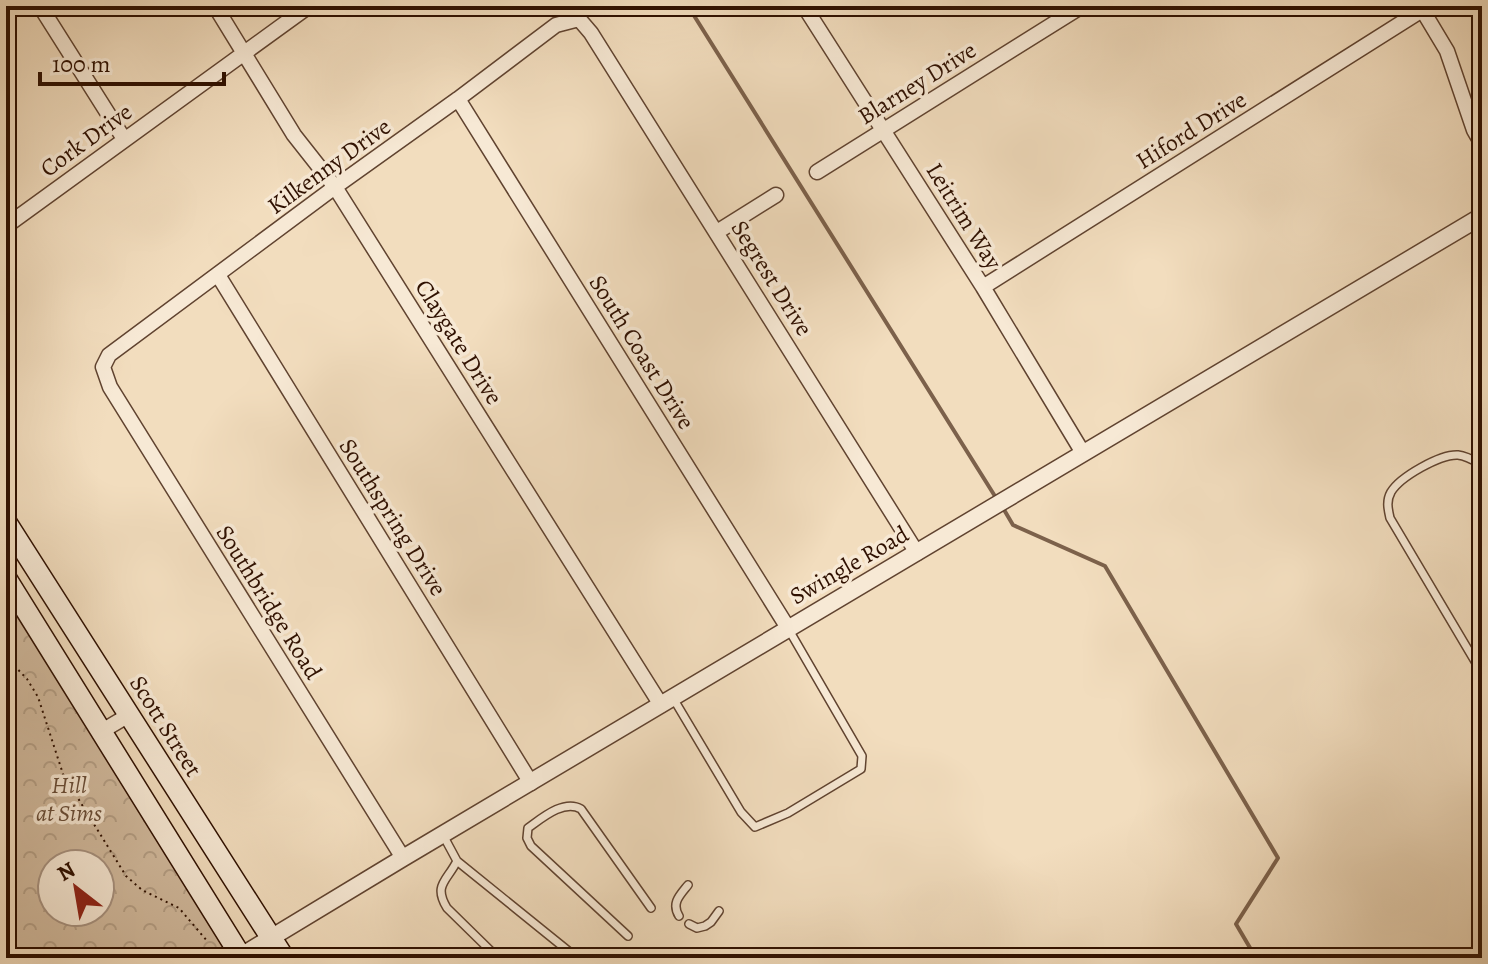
<svg xmlns="http://www.w3.org/2000/svg" width="1488" height="964" viewBox="0 0 1488 964" font-family="Alegreya,serif">
<defs>
<pattern id="park-crowns" width="20" height="18" patternUnits="userSpaceOnUse" patternTransform="scale(2)"><rect width="20" height="18" fill="#d1ba9e"/><path d="M2 6a3 3 0 1 1 6 0M12 15a3 3 0 1 1 6 0" fill="none" stroke="#b49f86"/></pattern>
</defs>
<rect width="100%" height="100%" fill="#f2ddbe"/>
<filter id="stains"><feTurbulence type="fractalNoise" baseFrequency=".0025" numOctaves="4"/><feColorMatrix values="0 0 0 0 .2 0 0 0 0 .09 0 0 0 0 .02 0 0 0 .5 -.17"/></filter>
<radialGradient id="worn" r=".72"><stop offset=".6" stop-color="#630" stop-opacity="0"/><stop offset="1" stop-color="#630" stop-opacity=".3"/></radialGradient>
<!-- park -->
<path fill="url(#park-crowns)" stroke="#80654f" stroke-width="2" fill-rule="evenodd" d="M6 573 239 958H6ZM52 864H100V912H52Z"/>
<g fill="none" stroke-linecap="round" stroke-linejoin="round">
<!-- stream -->
<path stroke="#7c614b" stroke-width="4" d="M688 6 998 501
M1003 508 1013 525 1105 566 1278 858 1236 924 1256 958"/>
<!-- service casing -->
<g stroke="#604330" stroke-width="10">
<path id="service" d="M1482 465C1475 461 1467 456 1458 455 1440 454 1400 477 1391 492 1386 501 1388 509 1390 518L1476 663 1482 667
M673 698 741 812 755 827 788 813 861 769 862 756 789 630
M443 835 457 861C447 881 433 885 447 908L498 958
M457 861 577 958
M679 916C671 903 680 895 688 885
M689 924 697 928 705 926 711 922 719 911
M628 936 531 846 527 838 528 828C542 818 564 799 581 809L651 908"/>
</g>
<!-- minor casing -->
<g stroke="#604330" stroke-width="17">
<path id="minor" d="M40 6 124 139
M215 6 294 135 335 187 661 705
M804 6 983 287 1083 453
M1420 6 1447 51 1474 130 1482 144
M458 99 788 628
M817 172 1082 6
M6 226 309 6
M717 232 776 195
M218 275 531 783
M983 287 1422 10
M102 731 129 715
M403 858 110 387 103 367 109 355 335 187 458 99 556 25 579 19 591 33 917 553"/>
</g>
<!-- tertiary casing -->
<g stroke="#604330" stroke-width="19">
<path id="tertiary" d="M241 956 403 858 1482 216"/>
</g>
<!-- secondary casing -->
<g stroke="#2f1000" stroke-width="23">
<path id="secondary" d="M6 522 284 958
M6 578 242 958"/>
</g>
<!-- path -->
<path stroke="#2f1000" stroke-width="2" stroke-dasharray="2 4" stroke-linecap="butt" d="M6 657 27 679 38 697 63 774 126 876 142 890 179 908 208 942"/>
<!-- service -->
<use href="#service" stroke="#f7e9d5" stroke-width="7"/>
<!-- minor -->
<use href="#minor" stroke="#f7e9d5" stroke-width="14"/>
<!-- tertiary -->
<use href="#tertiary" stroke="#f7e9d5" stroke-width="16"/>
<!-- secondary -->
<use href="#secondary" stroke="#f7e9d5" stroke-width="20"/>
</g>
<g text-anchor="middle" dominant-baseline="central" stroke-width="7" stroke-linejoin="round" paint-order="stroke">
<!-- street labels -->
<g font-size="24" fill="#2f1000" stroke="#f7e9d5">
<text transform="translate(917 83) rotate(-32)">Blarney Drive</text>
<text transform="translate(1191 130) rotate(-32)">Hiford Drive</text>
<text transform="translate(86 140) rotate(-36)">Cork Drive</text>
<text transform="translate(329 166) rotate(-36)">Kilkenny Drive</text>
<text transform="translate(964 216) rotate(58)">Leitrim Way</text>
<text transform="translate(772 278) rotate(58)">Segrest Drive</text>
<text transform="translate(459 342) rotate(58)">Claygate Drive</text>
<text transform="translate(642 352) rotate(58)">South Coast Drive</text>
<text transform="translate(393 517) rotate(58)">Southspring Drive</text>
<text transform="translate(849 565) rotate(-30)">Swingle Road</text>
<text transform="translate(269 602) rotate(58)">Southbridge Road</text>
<text transform="translate(166 726) rotate(58)">Scott Street</text>
</g>
<!-- park labels -->
<g font-size="24" font-style="italic" fill="#684c37" stroke="#f7e9d5">
<text x="69" y="785">Hill<tspan x="69" dy="28">at Sims</tspan></text>
</g>
</g>
<!-- margin -->
<rect width="1488" height="964" fill="none" stroke="#f2ddbe" stroke-width="32"/>
<rect x="8" y="8" width="1472" height="948" fill="none" stroke="#2f1000" stroke-width="4"/>
<rect x="16" y="16" width="1456" height="932" fill="none" stroke="#2f1000" stroke-width="2"/>
<!-- north arrow -->
<g transform="translate(76 888) rotate(329)"><circle r="38" fill="#f7e9d5" stroke="#a79280" stroke-width="2"/>
<path d="M0-6L14 30L0 20L-14 30Z" fill="#8f2418"/>
<text y="-12" font-size="22" font-weight="bold" text-anchor="middle" fill="#2f1000">N</text>
</g>
<!-- scale -->
<path d="M40 72v12h184v-12" fill="none" stroke="#2f1000" stroke-width="4"/>
<text x="52" y="72" font-size="24" fill="#2f1000" stroke="#f7e9d5" stroke-width="6" paint-order="stroke">100 m</text>
<rect width="100%" height="100%" filter="url(#stains)"/>
<rect width="100%" height="100%" fill="url(#worn)"/>
</svg>
